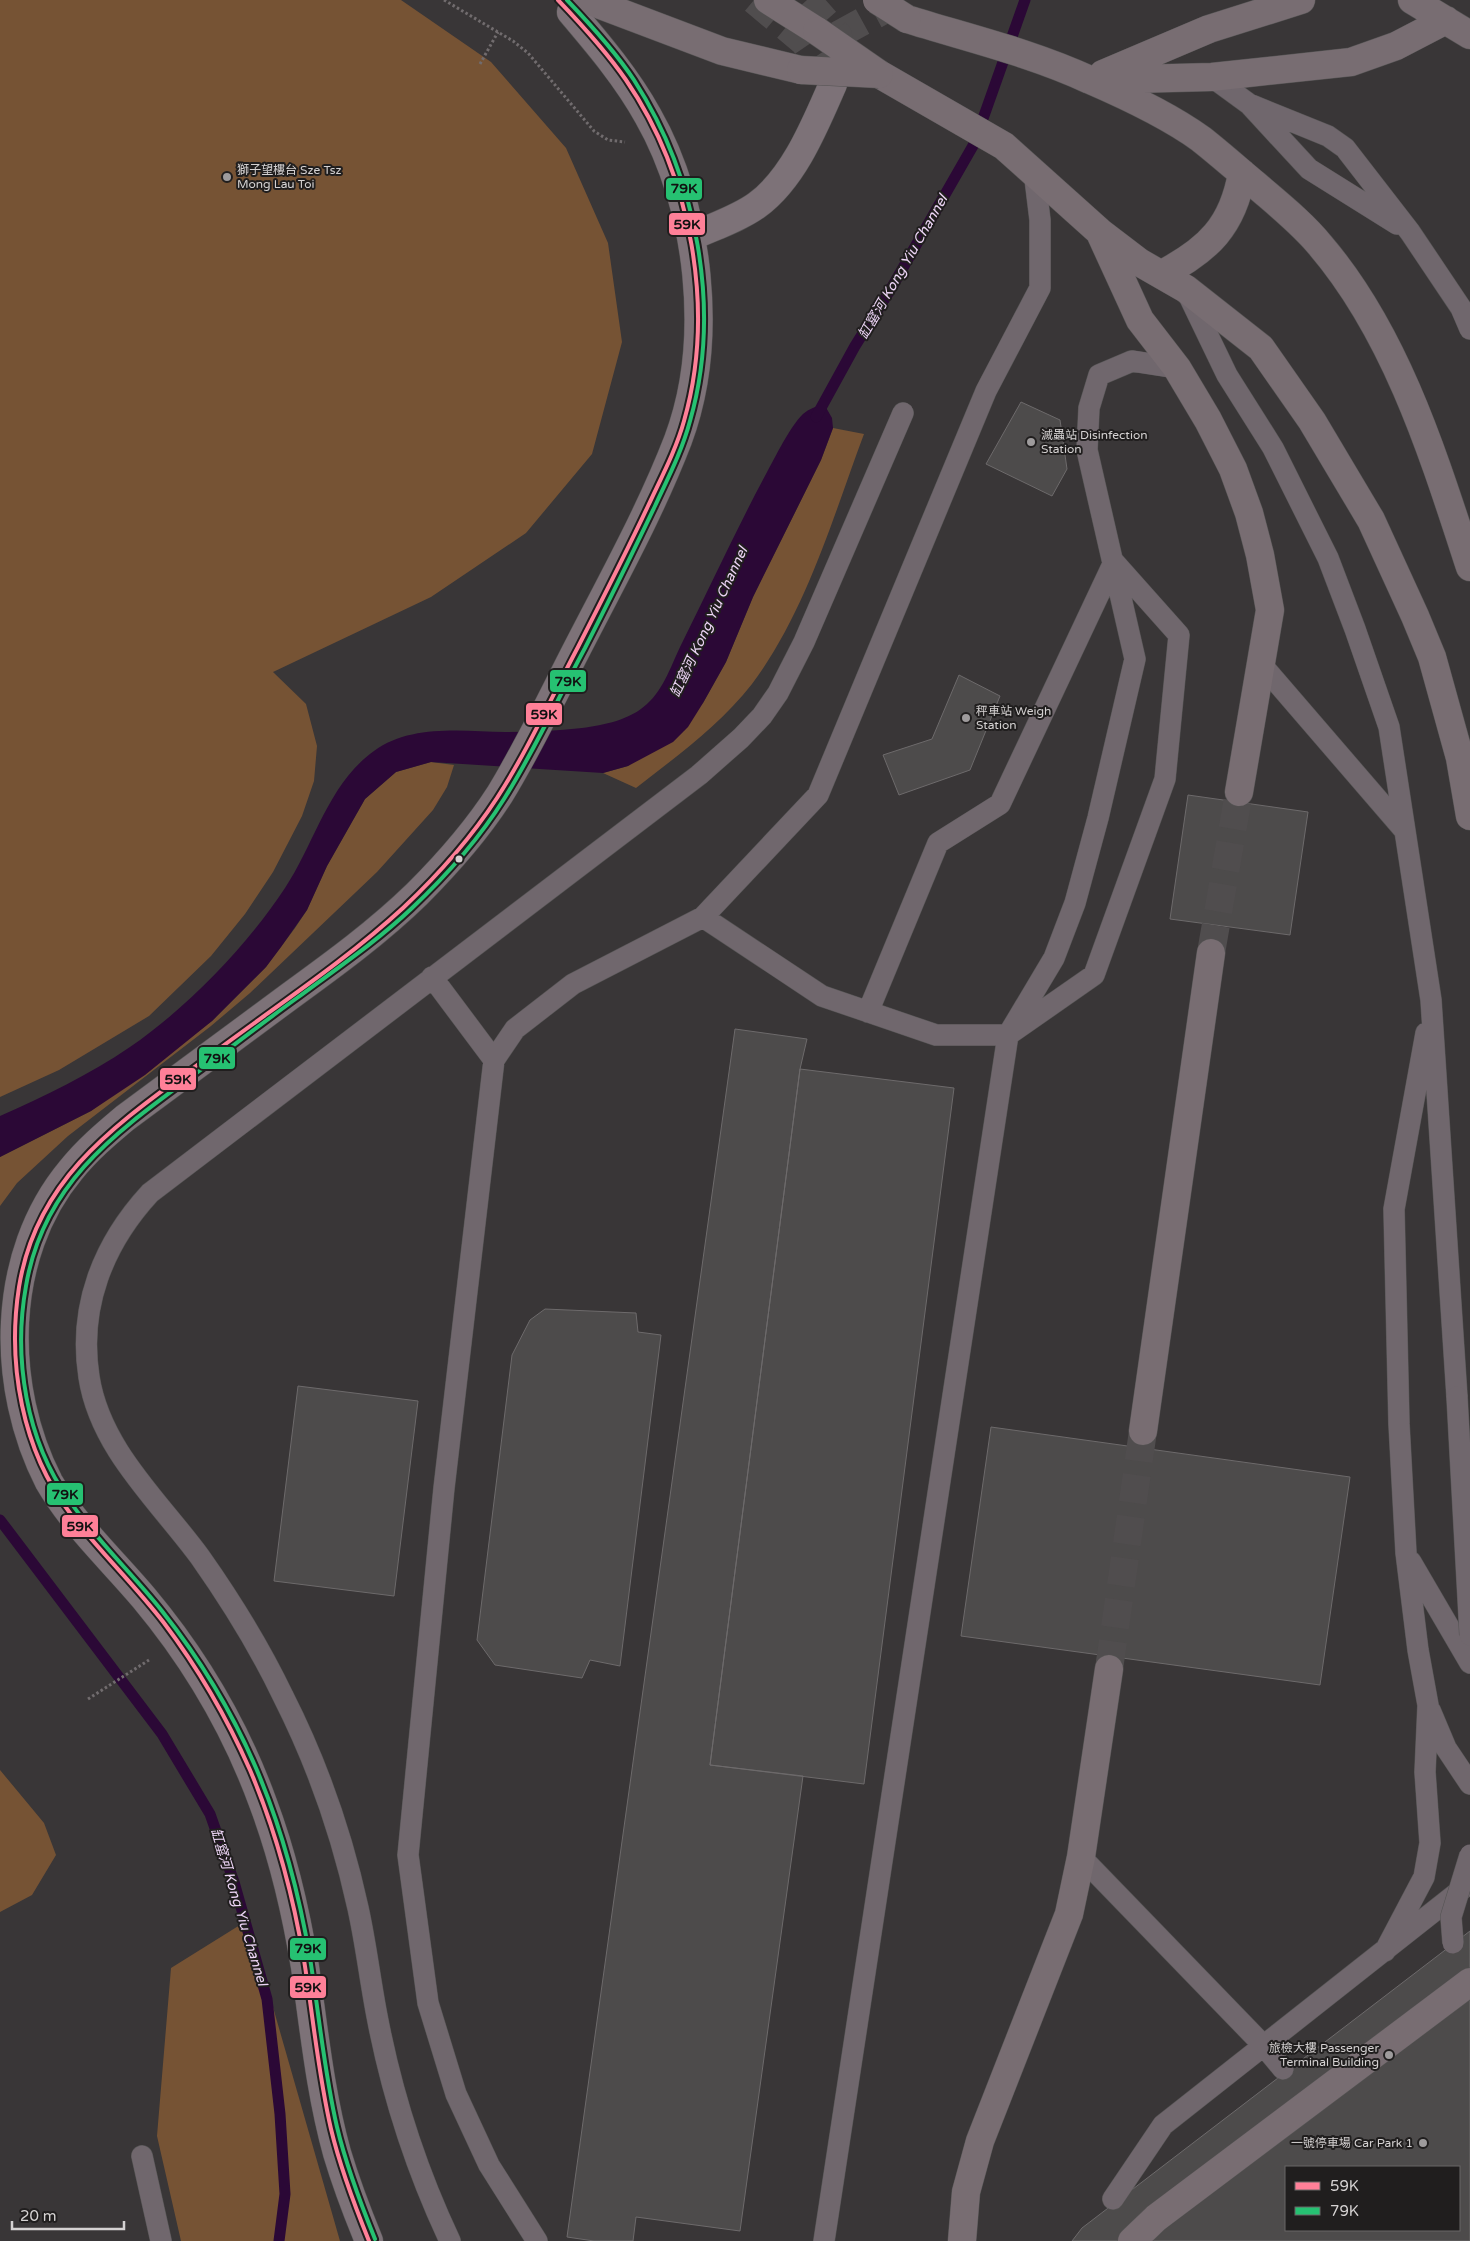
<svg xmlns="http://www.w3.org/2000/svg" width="1470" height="2241" viewBox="0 0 1470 2241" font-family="'Varela Round','Noto Sans SC',sans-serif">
<rect width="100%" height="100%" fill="#393637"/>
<!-- green -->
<path fill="#765334" d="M0 0H401L491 62 566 148 608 243 622 342 592 454 526 533 431 597 273 672 306 704 317 746 314 781 302 816 273 872 245 914 211 956 149 1016 59 1070 0 1097Z
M833 428 864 434C833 517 806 612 752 684 720 725 677 756 636 788L603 773 628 766 703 703 726 662 753 597 821 460Z
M431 762 454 765 447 787 433 810 377 872 250 993 211 1026 68 1136 17 1183 0 1206V1157L91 1111 212 1021 266 967 295 928 307 910 327 866 365 799 396 772Z
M0 1770 44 1823 56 1855 32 1895 0 1912Z
M248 1920 340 2241H181L157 2136 171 1968Z"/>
<!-- water -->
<path fill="#2b0836" d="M824 404 832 418 833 428 821 460 753 597 726 662 703 703 688 727 673 742 628 766 603 773 431 762 396 772 365 799 327 866 307 910 281 947 266 967 212 1021 145 1075 91 1111 0 1157V1116C45 1096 89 1075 130 1047 187 1008 247 946 285 888 315 843 328 784 374 751 410 724 463 731 505 732 531 732 557 731 582 728 604 725 630 720 647 704 664 689 672 663 682 643 710 587 736 530 766 474 776 456 789 428 803 414 809 409 816 406 824 404Z"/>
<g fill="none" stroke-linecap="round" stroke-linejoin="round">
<!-- stream -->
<path stroke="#2b0836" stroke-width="11" d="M816 417 855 346 892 287 974 144 1025 0
M0 1520 162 1734 210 1814 234 1882 267 1999 280 2114 285 2194 279 2241"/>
</g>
<!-- building -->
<path fill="#4d4b4b" stroke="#6d6a6b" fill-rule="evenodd" d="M1021 402 1060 420 1067 469 1052 496 986 464Z
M959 675 1000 696 970 770 899 795 883 755 932 739Z
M1188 795 1308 812 1290 935 1170 919Z
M735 1029 807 1039 800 1069 710 1765 803 1776 740 2231 636 2217 633 2241H594L567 2237Z
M800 1069 954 1088 864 1784 710 1765Z
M545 1309 636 1313 638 1332 661 1335 620 1666 590 1660 582 1678 495 1665 477 1640 512 1355 530 1320Z
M298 1386 418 1401 394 1596 274 1581Z
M991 1427 1350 1477 1320 1685 961 1636Z
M1470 1931V2241H1072L1082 2228ZM1286 2167H1459V2230H1286Z"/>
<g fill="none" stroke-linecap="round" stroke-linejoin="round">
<!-- street-tunnel -->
<path stroke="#504d4e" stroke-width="28" stroke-dasharray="28 14" stroke-linecap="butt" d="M838 35 902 0"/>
<!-- secondary-tunnel -->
<path stroke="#504d4e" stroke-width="28" stroke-dasharray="28 14" stroke-linecap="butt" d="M754 0 804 42 833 84
M807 0 838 35 841 54"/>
<!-- highway-tunnel -->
<path stroke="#504d4e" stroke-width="28" stroke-dasharray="28 14" stroke-linecap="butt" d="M1211 953 1239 792
M1109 1669 1143 1431"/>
<!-- lane casing -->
<g stroke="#545353" stroke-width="22">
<path id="lane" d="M1212 77 1249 104 1309 169 1397 224
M1249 104 1328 136 1345 148 1410 232 1461 308 1470 329
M1187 292 1227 375 1273 448 1328 558 1355 629 1389 727 1431 1000 1457 1397
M1261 664 1405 831
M703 917 822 996 936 1035H1008L1054 958 1075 903 1098 818 1135 659 1087 450 1089 408 1099 375 1132 361 1177 368
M432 977 494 1060
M1411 1562 1470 1663
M1430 1710 1446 1748 1470 1784
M1081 1857 1263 2045 1283 2069
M1385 1951 1424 1877 1430 1843 1425 1772 1428 1705 1418 1650 1406 1553 1399 1424 1394 1209 1426 1033
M142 2156 161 2241
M1113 2199 1163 2125 1466 1886
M450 2241C416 2169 392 2095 377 2016 370 1980 366 1944 358 1908 342 1835 317 1763 283 1696 260 1648 231 1601 200 1557 159 1501 100 1449 89 1377 78 1307 103 1244 150 1193L699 775 741 738 762 716 778 693 804 642 903 413
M537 2241 489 2165 456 2094 428 2003 408 1855 444 1488 494 1060 515 1029 573 984 703 917 818 795 986 391 1040 288V220L1034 171
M824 2241 1008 1035 1094 975 1165 779 1179 635 1114 562 1000 804 938 843 868 1012"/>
</g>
<!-- secondary casing -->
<g stroke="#545353" stroke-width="29">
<path id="secondary" d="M691 237C712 227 738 219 757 205 794 178 815 125 833 84
M369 2241C357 2212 346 2183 337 2153 320 2092 314 2029 305 1967 296 1912 283 1856 263 1803 236 1729 195 1659 144 1598 112 1560 74 1525 49 1482 0 1387 0 1255 71 1170 87 1150 106 1134 125 1118 180 1077 235 1037 290 996 334 964 378 932 417 894 447 864 477 830 500 794 530 745 554 693 580 643 614 577 651 510 678 440 715 341 700 207 648 116 627 78 599 45 571 12"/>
</g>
<!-- highway casing -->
<g stroke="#545353" stroke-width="29">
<path id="highway" d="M587 0 722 51 801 70
M768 0 817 31
M1412 0 1470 35
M907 19C968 38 1032 53 1090 80 1127 96 1168 115 1201 139 1220 154 1238 170 1256 185 1278 204 1302 223 1320 245 1397 335 1434 457 1470 567
M879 74 1004 146 1101 233 1139 262 1186 289 1261 348 1312 421 1371 520 1415 616 1432 657 1460 758 1470 816
M1103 74 1209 29 1301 0
M1094 80 1212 77 1351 62 1396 46 1446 20
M1101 235 1140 320 1177 368 1208 420 1233 469 1249 513 1260 555 1270 610 1239 792
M1162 274C1208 250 1233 226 1242 173
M1143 1431 1211 953
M962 2241 966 2192 980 2141 1069 1914 1081 1857 1109 1669
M1132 2241 1156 2218 1470 1982"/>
</g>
<!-- path -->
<path stroke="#716c6e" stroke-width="3" stroke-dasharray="2.5 2.5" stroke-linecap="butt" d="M444 0 513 41 528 53 594 131 608 140 625 142
M480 64 498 32
M88 1699 149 1660"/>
<!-- lane -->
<use href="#lane" stroke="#70676d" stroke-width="21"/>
<!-- secondary -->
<use href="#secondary" stroke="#7d7278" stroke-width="28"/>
<!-- highway -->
<use href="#highway" stroke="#786d72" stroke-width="28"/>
<!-- lane-bridge casing -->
<g stroke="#545353" stroke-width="22" stroke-linecap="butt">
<path id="lane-bridge" d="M1457 1397 1470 1635
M1453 1943 1451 1917 1470 1855"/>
</g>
<!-- highway-bridge casing -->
<g stroke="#545353" stroke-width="29" stroke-linecap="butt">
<path id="highway-bridge" d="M877 0 907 19
M817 31 879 74
M801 70 879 74"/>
</g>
<!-- lane-bridge -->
<use href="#lane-bridge" stroke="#70676d" stroke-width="21"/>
<!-- highway-bridge -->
<use href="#highway-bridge" stroke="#786d72" stroke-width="28"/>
<!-- bus-1 casing -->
<g stroke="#201e1e" stroke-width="8">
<path id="bus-1" d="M369 2241C354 2204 340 2167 331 2129 318 2073 313 2016 304 1960 293 1895 276 1831 250 1770 227 1718 198 1668 164 1623 134 1584 99 1551 70 1513 22 1450 7 1364 19 1287 37 1175 120 1122 204 1060 270 1010 342 964 403 908 438 875 471 838 497 798 528 750 551 698 578 647 602 600 626 553 648 506 661 478 676 450 684 421 716 309 691 175 626 80 606 51 583 26 558 0"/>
</g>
<!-- bus-2 casing -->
<g stroke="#201e1e" stroke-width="8">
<path id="bus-2" d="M375 2239C360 2202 346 2165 337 2127 324 2071 319 2014 310 1958 299 1893 282 1829 256 1768 232 1712 200 1659 162 1611 132 1573 96 1540 69 1500 26 1440 13 1358 26 1286 44 1179 121 1129 202 1069 234 1045 265 1021 297 998 336 969 376 942 411 909 446 876 479 839 504 799 535 750 558 698 585 648 609 601 632 554 655 506 668 478 682 451 690 421 722 309 697 178 634 80 615 51 591 25 567 0"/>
</g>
<!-- bus-1 -->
<use href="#bus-1" stroke="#ff8098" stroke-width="4"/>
<!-- bus-2 -->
<use href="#bus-2" stroke="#26c172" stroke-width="4"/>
</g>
<!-- markers -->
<g fill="#9e9b9c" stroke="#201e1e" stroke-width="2">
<circle cx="227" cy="177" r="5"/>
<circle cx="1031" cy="442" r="5"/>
<circle cx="966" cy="718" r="5"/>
<circle cx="1389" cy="2055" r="5"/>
<circle cx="1423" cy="2143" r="5"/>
</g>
<circle fill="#d5d2d2" stroke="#201e1e" stroke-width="2" cx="459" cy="859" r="4.5"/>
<g text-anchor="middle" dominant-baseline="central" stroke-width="4" stroke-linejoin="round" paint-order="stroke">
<!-- poi labels -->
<g font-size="12" fill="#d5d2d2" stroke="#201e1e" text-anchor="start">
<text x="237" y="170">獅子望樓台 Sze Tsz<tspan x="237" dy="14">Mong Lau Toi</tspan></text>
<text x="1041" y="435">滅蟲站 Disinfection<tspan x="1041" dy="14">Station</tspan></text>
<text x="976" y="711">秤車站 Weigh<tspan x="976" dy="14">Station</tspan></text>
<text x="1379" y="2048" text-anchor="end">旅檢大樓 Passenger<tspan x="1379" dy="14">Terminal Building</tspan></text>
<text x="1413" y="2143" text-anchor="end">一號停車場 Car Park 1</text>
</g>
<!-- water labels -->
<g font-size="14" font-style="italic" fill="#edd5f6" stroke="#201e1e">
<text transform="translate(903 267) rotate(-60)">缸窰河 Kong Yiu Channel</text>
<text transform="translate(709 622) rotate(-65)">缸窰河 Kong Yiu Channel</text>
<text transform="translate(239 1907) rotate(73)">缸窰河 Kong Yiu Channel</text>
</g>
</g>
<g stroke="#201e1e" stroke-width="2">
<rect x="665" y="177" width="38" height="24" rx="5" fill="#26c172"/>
<rect x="668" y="212" width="38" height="24" rx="5" fill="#ff8098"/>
<rect x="549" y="669" width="38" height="24" rx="5" fill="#26c172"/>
<rect x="525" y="702" width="38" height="24" rx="5" fill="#ff8098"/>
<rect x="198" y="1046" width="38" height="24" rx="5" fill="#26c172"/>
<rect x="159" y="1067" width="38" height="24" rx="5" fill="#ff8098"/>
<rect x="46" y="1482" width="38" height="24" rx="5" fill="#26c172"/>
<rect x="61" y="1514" width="38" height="24" rx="5" fill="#ff8098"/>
<rect x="289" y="1937" width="38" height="24" rx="5" fill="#26c172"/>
<rect x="289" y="1975" width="38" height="24" rx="5" fill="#ff8098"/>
</g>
<g font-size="14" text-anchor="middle" font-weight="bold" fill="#111">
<text x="684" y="193">79K</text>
<text x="687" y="229">59K</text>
<text x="568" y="686">79K</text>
<text x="544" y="719">59K</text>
<text x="217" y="1063">79K</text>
<text x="178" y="1084">59K</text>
<text x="65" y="1499">79K</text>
<text x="80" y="1531">59K</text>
<text x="308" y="1953">79K</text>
<text x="308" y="1992">59K</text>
</g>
<!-- legend -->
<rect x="1285" y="2166" width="175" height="65" fill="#201e1e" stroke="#686666"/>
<rect x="1295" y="2182" width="25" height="8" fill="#ff8098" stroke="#686666"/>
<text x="1330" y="2191" font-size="15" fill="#d5d2d2">59K</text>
<rect x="1295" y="2207" width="25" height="8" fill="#26c172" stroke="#686666"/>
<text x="1330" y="2216" font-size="15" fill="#d5d2d2">79K</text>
<!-- scale -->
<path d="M12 2221v8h112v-8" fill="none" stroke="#d5d2d2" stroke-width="2.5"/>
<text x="20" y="2221" font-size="15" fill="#d5d2d2" stroke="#201e1e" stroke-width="4" paint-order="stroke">20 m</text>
</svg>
